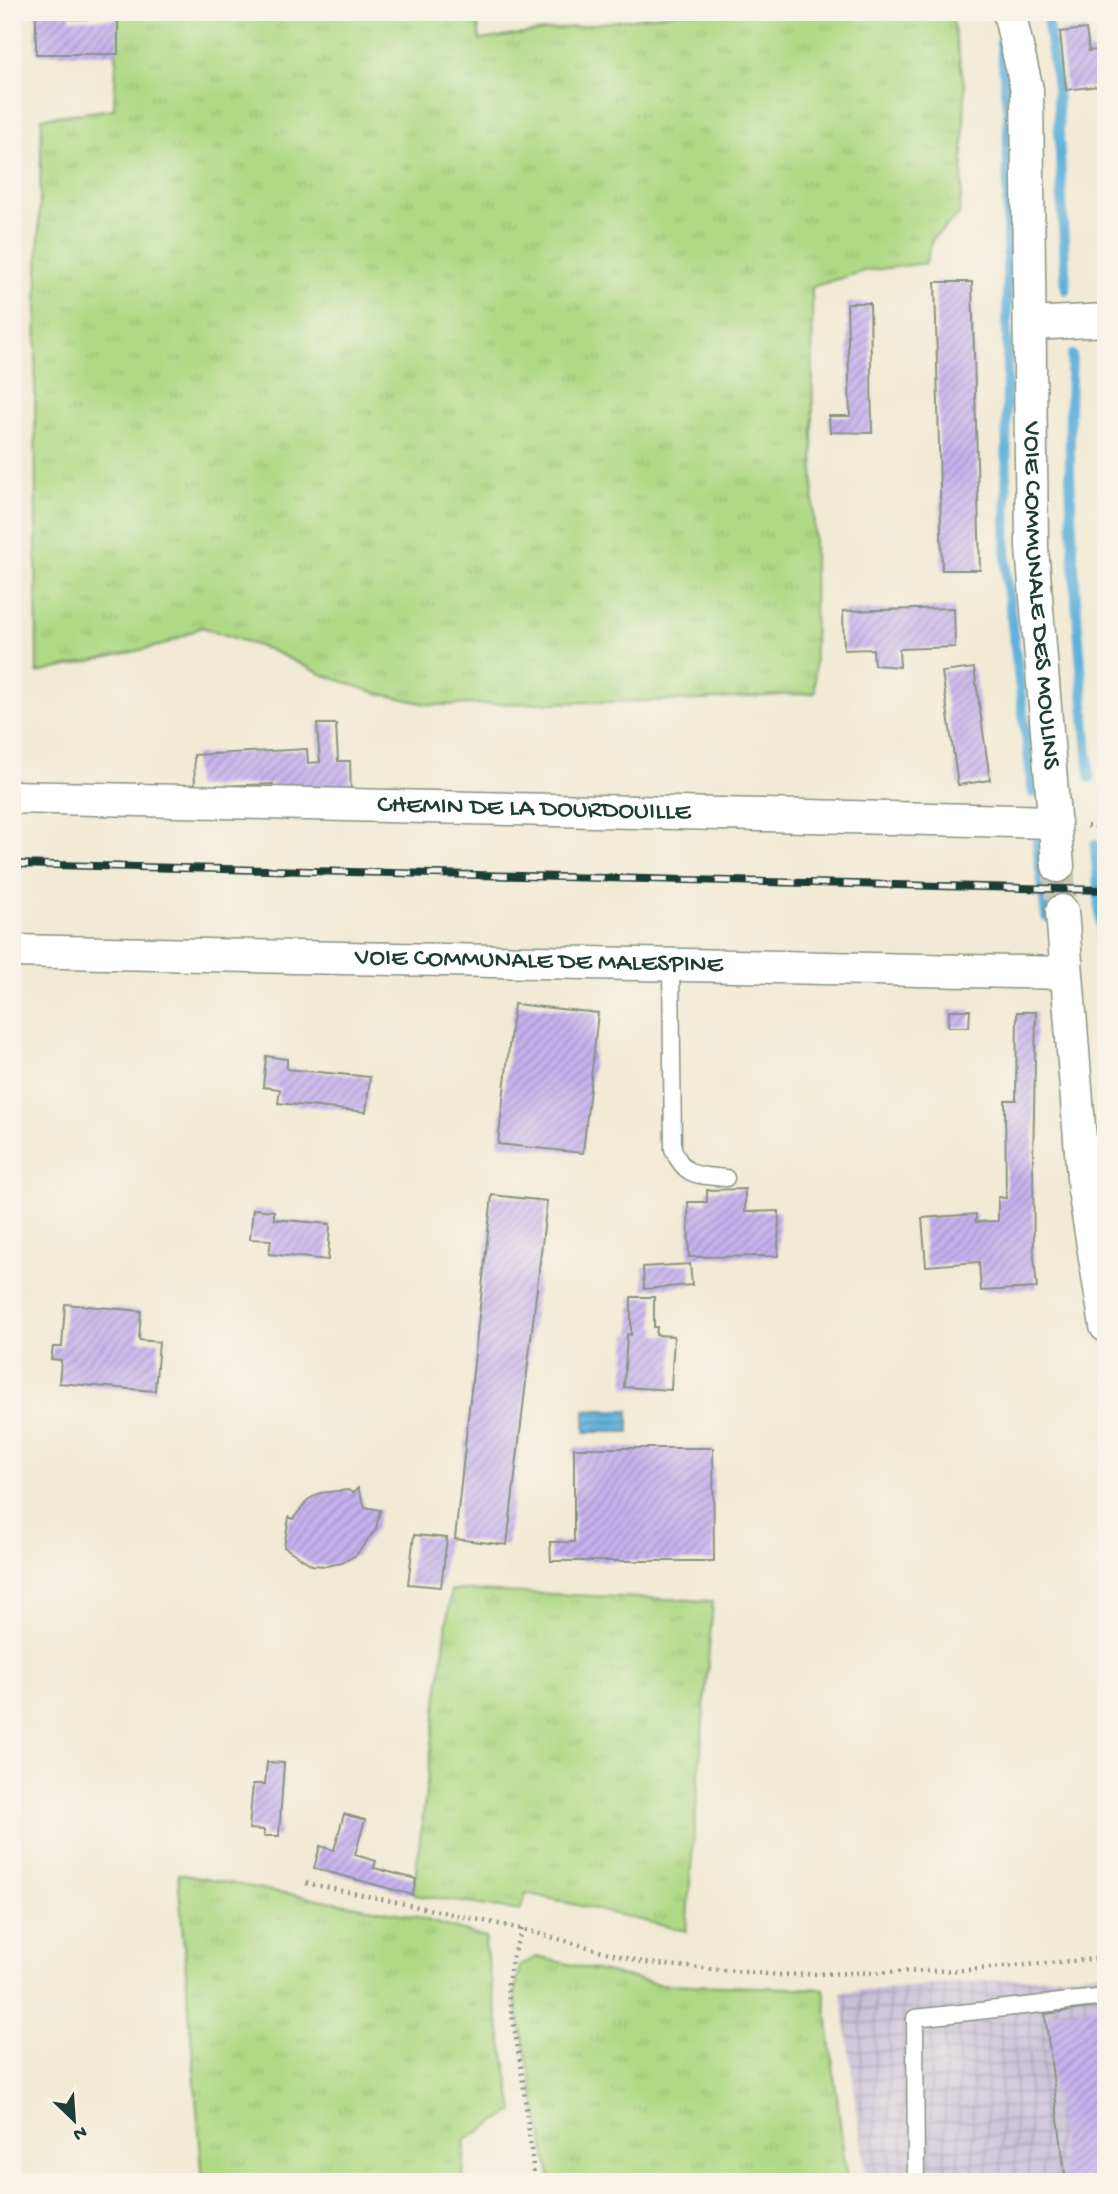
<svg xmlns="http://www.w3.org/2000/svg" width="1118" height="2194" viewBox="0 0 1118 2194" font-family="'Gochi Hand',sans-serif">
<defs>
<pattern id="industrial-grid" width="8" height="8" patternUnits="userSpaceOnUse" patternTransform="scale(1.75)"><rect width="8" height="8" fill="#c8bfd8"/><path d="M0 4h8M4 0v8" fill="none" stroke="#a29cb0"/></pattern>
<pattern id="grass-tufts" width="24" height="20" patternUnits="userSpaceOnUse" patternTransform="scale(1.75)"><rect width="24" height="20" fill="#afd984"/><path d="M3 7l-1-3M5 7V3M7 7l1-3M15 17l-1-3M17 17v-4M19 17l1-3" fill="none" stroke="#96bb73"/></pattern>
<pattern id="water-rules" width="6" height="5" patternUnits="userSpaceOnUse" patternTransform="scale(1.75)"><rect width="6" height="5" fill="#5fb0da"/><path d="M0 2.5h6" fill="none" stroke="#4e90b2"/></pattern>
<pattern id="building-hatch" width="6" height="6" patternUnits="userSpaceOnUse" patternTransform="scale(1.75)"><rect width="6" height="6" fill="#c4b1ed"/><path d="M-1 1l2-2M0 6l6-6M5 7l2-2" fill="none" stroke="#9f91c1"/></pattern>
</defs>
<rect width="100%" height="100%" fill="#f7f3e8"/>
<filter id="ink" filterUnits="userSpaceOnUse"><feTurbulence type="fractalNoise" baseFrequency=".0143" numOctaves="2"/><feDisplacementMap in="SourceGraphic" scale="14" xChannelSelector="R" yChannelSelector="G"/><feConvolveMatrix kernelMatrix="1 2 1 2 8 2 1 2 1" color-interpolation-filters="sRGB"/></filter>
<filter id="wash" filterUnits="userSpaceOnUse"><feTurbulence type="fractalNoise" baseFrequency=".00686" numOctaves="4" result="noise"/><feDisplacementMap in="SourceGraphic" scale="28" xChannelSelector="R" yChannelSelector="G"/><feGaussianBlur stdDeviation="1.57" result="paint"/><feColorMatrix in="noise" values="0 0 0 0 0 0 0 0 0 0 0 0 0 0 0 0 0 1.4 0 .05"/><feComposite in="paint" operator="in"/></filter>
<g filter="url(#wash)">
<rect width="100%" height="100%" fill="#f1ead4"/>
<!-- industrial -->
<path fill="url(#industrial-grid)" d="M1106 1972V2182H867L841 1992Z"/>
<!-- grass -->
<path fill="url(#grass-tufts)" stroke="#678b5c" stroke-width="2" d="M118 12H476L480 40 683 12H951L965 88 962 192 959 215 932 239 926 263 864 271 812 287 815 693 700 700 431 705 373 692 324 675 270 650 202 627 163 645 37 673 35 386 42 118 114 109Z
M451 1590 713 1601 686 1931 526 1893 520 1911 413 1895Z
M178 1874 413 1916 486 1938 485 1946 514 2111 465 2140 463 2179 455 2182H203Z
M536 1957 659 1984 824 1989 847 2182H551L515 1996 520 1966Z"/>
<!-- water -->
<path fill="url(#water-rules)" stroke="#3f7687" stroke-width="2" d="M585 1410H629V1432H585Z"/>
<g fill="none" stroke-linecap="round" stroke-linejoin="round">
<!-- stream -->
<path stroke="#5fb0da" stroke-width="10" d="M1046 12 1057 87 1066 290
M1001 42 1008 119 1006 577 1033 793
M1072 355C1064 496 1079 637 1090 778
M1037 842 1046 917
M1095 845 1106 1000"/>
</g>
<g id="blocks">
<!-- building -->
<path fill="url(#building-hatch)" d="M36 12H70V19H118V54H36Z
M1086 29 1089 51 1106 49V85L1066 90 1060 32Z
M935 282H972L980 570H942Z
M847 303H870L872 433 830 432 829 416H850Z
M954 608 955 647 899 649 900 667 874 665 873 649 844 650 843 611Z
M974 668 990 780 958 785 942 672Z
M317 724H336L338 761H350L351 796 273 797V784L195 787 194 755 307 749 308 763 320 762Z
M514 1004 598 1013 583 1153 498 1144Z
M949 1010H970L969 1027H948Z
M1017 1012H1036L1033 1162 1034 1257 1037 1288 981 1291 979 1262 926 1266 922 1218 976 1214V1222L998 1221V1197L1006 1198 1005 1100H1016Z
M266 1056 287 1059V1069L370 1077 366 1112 278 1103 280 1089 263 1087Z
M745 1189V1212L779 1211 778 1256 689 1257 688 1202H707V1190Z
M492 1195 547 1201 507 1545 455 1539Z
M253 1209 274 1211V1219L330 1224 328 1260 269 1254 271 1240 250 1239Z
M690 1264 692 1285 644 1289 643 1267Z
M631 1297H654V1327H657L656 1335 674 1336 671 1390 624 1387 627 1334 631 1335Z
M65 1304 141 1311 139 1340 159 1342 155 1391 59 1383 61 1360 51 1359 53 1347H62Z
M574 1448H713L714 1561H551L550 1542H574Z
M358 1488 365 1507 380 1510 376 1529 356 1555 342 1563 326 1566 312 1565 284 1547 289 1517 293 1519 308 1500 320 1493 348 1490 353 1493Z
M414 1535 447 1538 441 1587 408 1584Z
M267 1762 284 1763 279 1836H264V1830L249 1829 253 1784H265Z
M344 1814 365 1820 355 1855 376 1861 374 1868 416 1879 413 1895 314 1868 320 1846 334 1850Z
M1105 2006 1106 2182H1066L1045 2014Z"/>
</g>
</g>
<g filter="url(#ink)">
<use href="#blocks" fill-opacity="0" stroke="#889484" stroke-width="2"/>
<g fill="none" stroke-linecap="round" stroke-linejoin="round">
<!-- street-tunnel -->
<path stroke="#c7c7b4" stroke-width="32" stroke-dasharray="32 16" stroke-linecap="butt" d="M1058 866 1062 911"/>
<!-- lane casing -->
<g stroke="#889484" stroke-width="19">
<path id="lane" d="M671 965 673 1149C685 1178 698 1175 726 1178
M916 2182 915 2018 1106 1997"/>
</g>
<!-- street casing -->
<g stroke="#889484" stroke-width="35">
<g id="street">
<path id="s1" d="M1009 12 1027 90 1032 548 1058 866"/>
<path d="M1031 324 1106 320"/>
<path id="s2" d="M12 797 1055 822"/>
<path d="M1062 911 1084 1190 1106 1326"/>
<path id="s3" d="M12 951 1066 973"/>
</g>
</g>
<!-- path -->
<path stroke="#889484" stroke-width="4.5" stroke-dasharray="2 5" stroke-linecap="butt" d="M1087 826 1106 828
M306 1883 522 1929 646 1963 779 1975 968 1970 1106 1958
M522 1929 513 1955 507 1988 521 2066 535 2182"/>
<!-- lane -->
<use href="#lane" stroke="#fff" stroke-width="16"/>
<!-- street -->
<use href="#street" stroke="#fff" stroke-width="32"/>
<!-- rail casing -->
<g stroke="#1f3d34" stroke-width="8">
<path id="rail" d="M12 864 1106 890"/>
</g>
<!-- rail -->
<use href="#rail" stroke="#f7f3e8" stroke-width="5" stroke-dasharray="16" stroke-linecap="butt"/>
</g>
</g>
<g text-anchor="middle" dominant-baseline="central" stroke-width="7" stroke-linejoin="round" paint-order="stroke">
<!-- street labels -->
<g font-size="26" fill="#1f3d34" stroke="#f7f3e8">
<text stroke="none"><textPath href="#s1" startOffset="586">VOIE COMMUNALE DES MOULINS</textPath></text>
<text stroke="none"><textPath href="#s2" startOffset="522">CHEMIN DE LA DOURDOUILLE</textPath></text>
<text stroke="none"><textPath href="#s3" startOffset="527">VOIE COMMUNALE DE MALESPINE</textPath></text>
</g>
</g>
<!-- margin -->
<rect width="1118" height="2194" fill="none" stroke="#f7f3e8" stroke-width="42"/>
<!-- north arrow -->
<g transform="translate(74 2120) rotate(155)" stroke="#f7f3e8" stroke-width="5" paint-order="stroke">
<path d="M0-5L12 26L0 18L-12 26Z" fill="#1f3d34"/>
<text y="-10" font-size="19" font-weight="bold" text-anchor="middle" fill="#1f3d34">N</text>
</g>
</svg>
